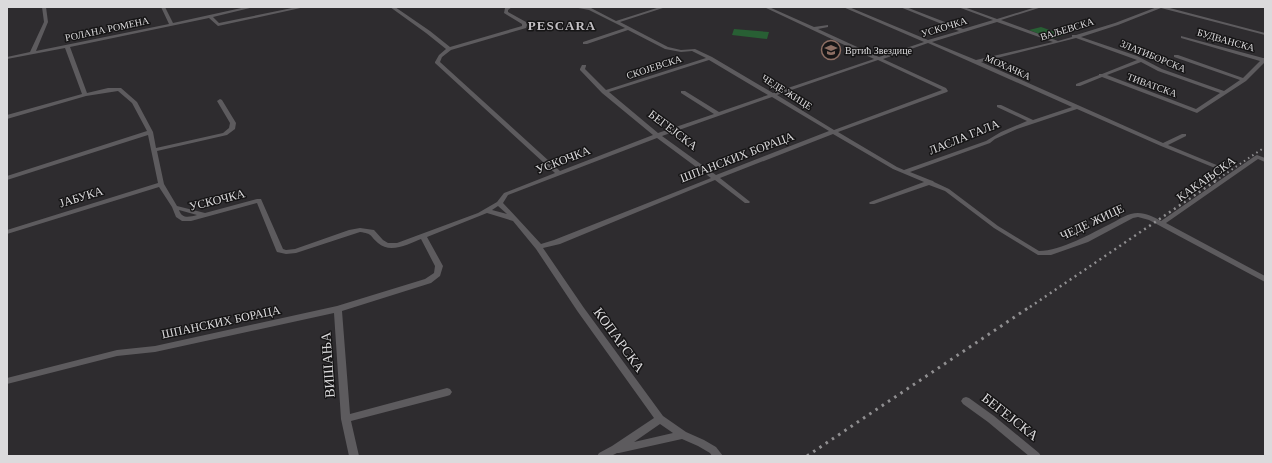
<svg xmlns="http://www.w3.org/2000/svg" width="1272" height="463" viewBox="0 0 1272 463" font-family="'Times New Roman',serif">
<rect width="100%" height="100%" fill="#2e2c2f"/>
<!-- green -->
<path fill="#285f34" d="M1041 27 1064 35 1052 39 1029 30Z
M734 29 769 32 767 39 732 35Z"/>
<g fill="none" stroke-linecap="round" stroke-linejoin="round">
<!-- minor -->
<path fill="#5d5b5e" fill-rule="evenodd" d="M42 7H46L48 22 36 51 169 24 161 7H165L173 23 246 7H254L213 17 219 23 297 7H305L218 26 209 18 70 47 87 93 108 88H121L137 102 153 132 156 148 223 133 229 128 230 123 217 101 220 99 222 100 236 123 235 129 227 135 157 151 164 184 177 206 205 213 257 199H261L283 249 286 250 295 249 349 230 360 228 374 230 383 240 388 243H397L478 213 497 202 504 193 555 173 435 63V62L439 55 446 49 426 33 390 7H395L430 31 450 47 522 26V24L504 13 505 8 512 7 508 10V12L526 22 527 25 526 28 451 50 442 57 440 62 560 171 653 135 602 93 580 70V69L582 65H586V66L585 69 606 90 706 58 692 51 681 52 665 49 628 30 587 44H583V42L625 28 589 10 573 7 591 8 616 21 660 7H666L620 22 668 47 681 50 695 49 712 57 773 93 874 59 764 7H769L814 27 828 25V27L818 29 879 57 924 42 843 7H849L928 40 959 31 900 7H906L963 29 993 20 958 7H964L997 19 1036 7H1042L1001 20 1058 41 1072 37V35H1076L1115 23 1157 7H1166L1265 33V35L1161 8 1118 25 1081 37 1137 56 1162 69 1224 91 1240 80 1174 57V55H1178L1243 78 1260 61 1181 38V36L1263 58H1265V62L1246 81 1197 113 1102 77 1080 86H1076V84L1099 75V74H1102L1137 60 1076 38 981 62 1163 143 1182 134H1186V136L1168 145 1219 166 1220 167 1219 168H1215L1161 146 1077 109 1017 129 995 139 990 143 910 172 930 180 933 181 934 182 949 189 998 226 1039 251C1061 251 1092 233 1112 223 1120 219 1128 213 1138 213 1146 213 1154 217 1161 221L1255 156 1257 155 1265 158V162L1258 159 1166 223 1265 276V282L1149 220 1138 217 1133 218 1088 242 1051 255H1038L994 228 945 191 929 185 874 204H870L869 203 870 202 924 182 893 169 833 134 720 178 749 201 750 202 749 203H745L715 180 560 244 543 248 584 308 663 416 686 432 704 440 716 447 723 456H712L710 453 698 446 682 439 619 453H617L611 456H597L599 453 612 446 654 418 578 312 536 249 513 221 487 213 427 237 443 266 440 276 431 283 342 311 350 414 447 388 450 389 452 392 450 395 447 396 351 421 359 456H349L341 419 334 313 155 352 117 356 7 384V378L117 350 155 346 337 306 425 279 434 273 435 266 421 239C409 244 390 254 378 243 369 235 373 234 360 232L296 253 286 254 277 252 276 250 257 203 191 221H182L176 217 172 207 159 187 7 234V230L158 183 148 135 7 180V176L147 131 132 103 118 91 86 96 7 119V115L82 94 65 48 7 59V57L30 52 44 22ZM997 22 1053 42 976 60 932 42ZM928 43 1072 107 1033 120 1001 105H997V107L1027 121 1001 132 986 141 904 170 897 167 838 132 947 92 948 91 946 88 883 59ZM709 60 768 95 719 112 685 91H681V93L714 114 658 133 609 92ZM878 60 942 90 834 130 777 95ZM1141 62 1158 71 1220 93 1196 109 1107 75ZM772 97 829 131 716 175 662 136ZM657 138 711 178 554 240 541 244 518 219 503 203 508 195ZM498 206 507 214 492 210ZM179 210 197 215C189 217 182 219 179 210ZM660 424 673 433 634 442Z
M966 397 969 398 994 416 1039 453 1041 456H1029L988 422 963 404 961 401 963 398Z"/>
<!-- rail-far2 -->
<path stroke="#908f91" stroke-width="2" stroke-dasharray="1.5 3.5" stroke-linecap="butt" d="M1215 181 1265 147"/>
<!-- rail-far1 -->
<path stroke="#908f91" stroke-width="2.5" stroke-dasharray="2 4" stroke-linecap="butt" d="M1030 307 1217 180"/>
<!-- rail -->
<path stroke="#908f91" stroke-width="3" stroke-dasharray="2.5 5" stroke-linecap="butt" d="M807 456 1031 306"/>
</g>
<!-- icons -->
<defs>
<g id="school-ring" transform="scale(1)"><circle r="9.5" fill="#161516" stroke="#8d6e63" stroke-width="1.5"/><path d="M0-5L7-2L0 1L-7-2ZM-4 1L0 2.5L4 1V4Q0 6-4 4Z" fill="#8d6e63"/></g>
</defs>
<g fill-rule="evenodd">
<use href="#school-ring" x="831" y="50"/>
</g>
<g text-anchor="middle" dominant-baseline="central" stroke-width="3" stroke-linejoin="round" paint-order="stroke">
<!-- far-street labels -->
<g font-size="10" fill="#dbdadc" stroke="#161516">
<text transform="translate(944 27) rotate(-17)">УСКОЧКА</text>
<text transform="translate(107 29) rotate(-12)">РОЛАНА РОМЕНА</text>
<text transform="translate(1067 29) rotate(-17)">ВАЉЕВСКА</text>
<text transform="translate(1226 40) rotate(16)">БУДВАНСКА</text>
<text transform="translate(1153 56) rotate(22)">ЗЛАТИБОРСКА</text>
<text transform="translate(654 67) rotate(-18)">СКОЈЕВСКА</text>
<text transform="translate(1008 67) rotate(24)">МОХАЧКА</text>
<text transform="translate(1152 85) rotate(20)">ТИВАТСКА</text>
<text transform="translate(787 92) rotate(32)">ЧЕДЕ ЖИЦЕ</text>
</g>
<!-- far-poi labels -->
<g font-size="10" fill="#dbdadc" stroke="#161516" text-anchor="start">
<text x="845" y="50">Вртић Звездице</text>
</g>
<!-- street labels -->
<g font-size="12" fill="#dbdadc" stroke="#161516">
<text transform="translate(673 130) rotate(37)">БЕГЕЈСКА</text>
<text transform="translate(964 137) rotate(-22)">ЛАСЛА ГАЛА</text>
<text transform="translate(737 157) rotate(-21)">ШПАНСКИХ БОРАЦА</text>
<text transform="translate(563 160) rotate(-21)">УСКОЧКА</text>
<text transform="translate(1206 179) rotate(-35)">КАКАЊСКА</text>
<text transform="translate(81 197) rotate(-17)">ЈАБУКА</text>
<text transform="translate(217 200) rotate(-14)">УСКОЧКА</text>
<text transform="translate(1092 222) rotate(-25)">ЧЕДЕ ЖИЦЕ</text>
<text transform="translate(221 322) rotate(-12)">ШПАНСКИХ БОРАЦА</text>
</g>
<!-- far-district labels -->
<g font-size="13" font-weight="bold" letter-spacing="1" fill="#c3c0c4" stroke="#161516">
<text x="562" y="25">PESCARA</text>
</g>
<!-- near-street labels -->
<g font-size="14" fill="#dbdadc" stroke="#161516">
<text transform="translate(619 340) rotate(54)">КОПАРСКА</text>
<text transform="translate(328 365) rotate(-94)">ВИШАЊА</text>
<text transform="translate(1010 417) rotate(38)">БЕГЕЈСКА</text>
</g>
</g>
<!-- border -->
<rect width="1272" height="463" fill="none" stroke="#dbdadc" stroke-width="16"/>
</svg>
